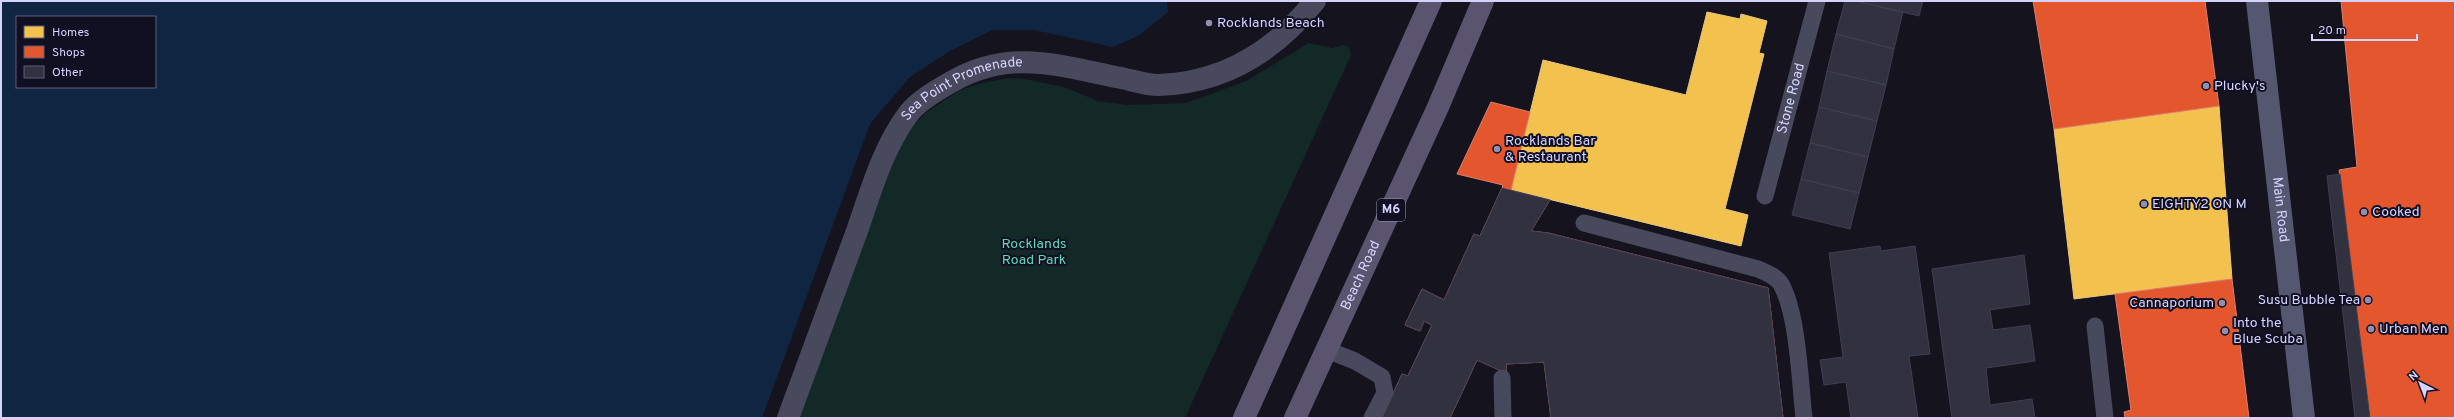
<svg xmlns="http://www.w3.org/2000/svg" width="2456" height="419" viewBox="0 0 2456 419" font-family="Overpass,sans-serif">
<rect width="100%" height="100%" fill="#14131e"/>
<!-- park -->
<path fill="#122928" d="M1309 43 1332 48 1344 45 1349 47 1351 55 1185 418H799L892 159 911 128 926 113 958 91 978 84 1008 78 1025 79 1064 87 1098 101 1127 105 1186 103 1246 81Z"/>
<!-- water -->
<path fill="#102541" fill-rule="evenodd" d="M1 1H1167L1168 12 1140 35 1113 47 1034 30H992L950 51 910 77 870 124 762 418H1ZM17 17H155V87H17Z"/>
<!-- homes -->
<path fill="#f2c14e" stroke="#e9c682" d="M1707 12 1740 19 1741 14 1767 21 1759 53 1764 54 1725 209 1748 215 1741 246 1511 190 1543 60 1686 95Z
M2219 106 2232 279 2074 299 2054 129Z"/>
<!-- shops -->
<path fill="#e4572e" stroke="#e07c6c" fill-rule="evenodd" d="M2033 1H2205L2219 106 2054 129Z
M2341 1H2455V418H2370L2339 170 2357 167Z
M1491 102 1530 112 1511 190 1502 188 1503 185 1457 174Z
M1502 188 1550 200 1531 231 1548 233 1768 288 1783 418H1551L1544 362 1506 364V373L1477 360 1450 418H1382L1402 374 1408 376 1432 325 1424 321 1420 331 1405 325 1422 289 1444 300 1474 234 1480 236ZM1527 257 1544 263 1542 274 1582 282 1587 318 1532 322 1533 332 1516 330 1496 321Z
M2232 279 2249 418H2125L2124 412 2131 410 2115 294Z"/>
<!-- building -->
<path fill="#323140" stroke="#403e51" d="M1845 1H1855L1903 12 1894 49 1836 34Z
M1855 1H1923L1919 16Z
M1836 34 1894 49 1886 85 1827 71Z
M1827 71 1886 85 1877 121 1819 107Z
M1819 107 1877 121 1868 157 1810 143Z
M1810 143 1868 157 1859 193 1801 179Z
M2340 174 2352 272 2370 418H2355L2327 176Z
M1801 179 1859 193 1850 229 1792 215Z
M1502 188 1550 200 1531 231 1548 233 1768 288 1783 418H1551L1544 362 1506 364V373L1477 360 1450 418H1382L1402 374 1408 376 1432 325 1424 321 1420 331 1405 325 1422 289 1444 300 1474 234 1480 236Z
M1880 246 1881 251 1915 246 1930 354 1909 356 1918 418H1851L1846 382 1824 385 1820 360 1843 357 1829 253Z
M2024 255 2030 304 1990 310 1993 330 2030 325 2035 361 1986 368 1990 405 2032 399 2035 418H1952L1932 269Z"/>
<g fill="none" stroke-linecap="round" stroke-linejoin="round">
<!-- lane -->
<g stroke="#49495e" stroke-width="17">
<path id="s1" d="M1765 196 1817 1"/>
<path d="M1584 223 1758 269C1765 272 1776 276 1781 284 1798 314 1800 383 1804 418"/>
<path d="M2095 326 2105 418"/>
<path d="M1327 350 1355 361 1382 377 1385 393 1372 418"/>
<path d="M1502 378 1503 418"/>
</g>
<!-- street -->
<path stroke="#49495e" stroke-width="22" id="s2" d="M788 418C811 356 834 293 857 231 871 191 883 147 909 113 919 100 939 89 953 81 1010 49 1057 65 1116 77 1129 79 1145 85 1158 85 1223 83 1275 51 1315 1"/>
<!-- secondary -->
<path stroke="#555670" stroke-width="22" id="s3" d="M2257 1 2304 418"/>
<!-- primary -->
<g stroke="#5b546f" stroke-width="22">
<path d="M1244 418 1431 1"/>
<path id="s4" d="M1295 418 1438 107 1483 1"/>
</g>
</g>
<!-- markers -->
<g fill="#918faf" stroke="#110f22" stroke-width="1.5">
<circle cx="1209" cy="23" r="4"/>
<circle cx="2206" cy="86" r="4"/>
<circle cx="1497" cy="149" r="4"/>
<circle cx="2144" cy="204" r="4"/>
<circle cx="2364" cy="212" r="4"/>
<circle cx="2368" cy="300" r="4"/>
<circle cx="2222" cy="303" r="4"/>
<circle cx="2371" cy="329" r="4"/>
<circle cx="2225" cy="331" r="4"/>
</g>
<g text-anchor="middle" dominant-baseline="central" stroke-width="4" stroke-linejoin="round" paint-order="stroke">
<!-- shield labels -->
<rect fill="#110f22" stroke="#9a98bb" stroke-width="1" x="1377" y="199" width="28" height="22" rx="3"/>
<g font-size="13" font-weight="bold" fill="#d5d2fd">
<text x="1391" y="210">M6</text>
</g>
<!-- poi labels -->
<g font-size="14" fill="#d5d2fd" stroke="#110f22" text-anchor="start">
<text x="1217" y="23">Rocklands Beach</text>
<text x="2214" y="86">Plucky's</text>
<text x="1505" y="141">Rocklands Bar<tspan x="1505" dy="16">&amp; Restaurant</tspan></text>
<text x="2152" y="204">EIGHTY2 ON M</text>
<text x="2372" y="212">Cooked</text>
<text x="2360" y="300" text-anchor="end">Susu Bubble Tea</text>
<text x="2214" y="303" text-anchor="end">Cannaporium</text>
<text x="2233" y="323">Into the<tspan x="2233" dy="16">Blue Scuba</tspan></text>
<text x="2379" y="329">Urban Men</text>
</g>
<!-- street labels -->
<g font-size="14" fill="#d5d2fd" stroke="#110f22">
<text stroke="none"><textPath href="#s2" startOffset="389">Sea Point Promenade</textPath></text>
<text stroke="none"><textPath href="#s1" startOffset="101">Stone Road</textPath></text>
<text stroke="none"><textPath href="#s3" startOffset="210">Main Road</textPath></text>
<text stroke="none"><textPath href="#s4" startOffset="157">Beach Road</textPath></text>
</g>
<!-- park labels -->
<g font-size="14" fill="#62d9b4" stroke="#110f22">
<text x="1034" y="244">Rocklands<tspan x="1034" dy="16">Road Park</tspan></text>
</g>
</g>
<!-- border -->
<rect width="2456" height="419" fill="none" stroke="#d5d2fd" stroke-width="4"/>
<!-- legend -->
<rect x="16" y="16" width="140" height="72" fill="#110f22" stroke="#5f5d7a"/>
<rect x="24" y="26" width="20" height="12" fill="#f2c14e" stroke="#5f5d7a"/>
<text x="52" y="36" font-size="12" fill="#d5d2fd">Homes</text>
<rect x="24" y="46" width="20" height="12" fill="#e4572e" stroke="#5f5d7a"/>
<text x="52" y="56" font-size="12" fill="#d5d2fd">Shops</text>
<rect x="24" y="66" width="20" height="12" fill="#323140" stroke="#5f5d7a"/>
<text x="52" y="76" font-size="12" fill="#d5d2fd">Other</text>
<!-- north arrow -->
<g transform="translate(2420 383) rotate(318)" stroke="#110f22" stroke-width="3" paint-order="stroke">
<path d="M0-3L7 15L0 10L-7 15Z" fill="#d5d2fd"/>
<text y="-6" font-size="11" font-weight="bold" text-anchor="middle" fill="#d5d2fd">N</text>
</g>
<!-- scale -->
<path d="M2312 34v6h105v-6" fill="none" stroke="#d5d2fd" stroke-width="2"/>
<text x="2318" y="34" font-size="12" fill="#d5d2fd" stroke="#110f22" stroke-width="3" paint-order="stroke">20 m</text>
</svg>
